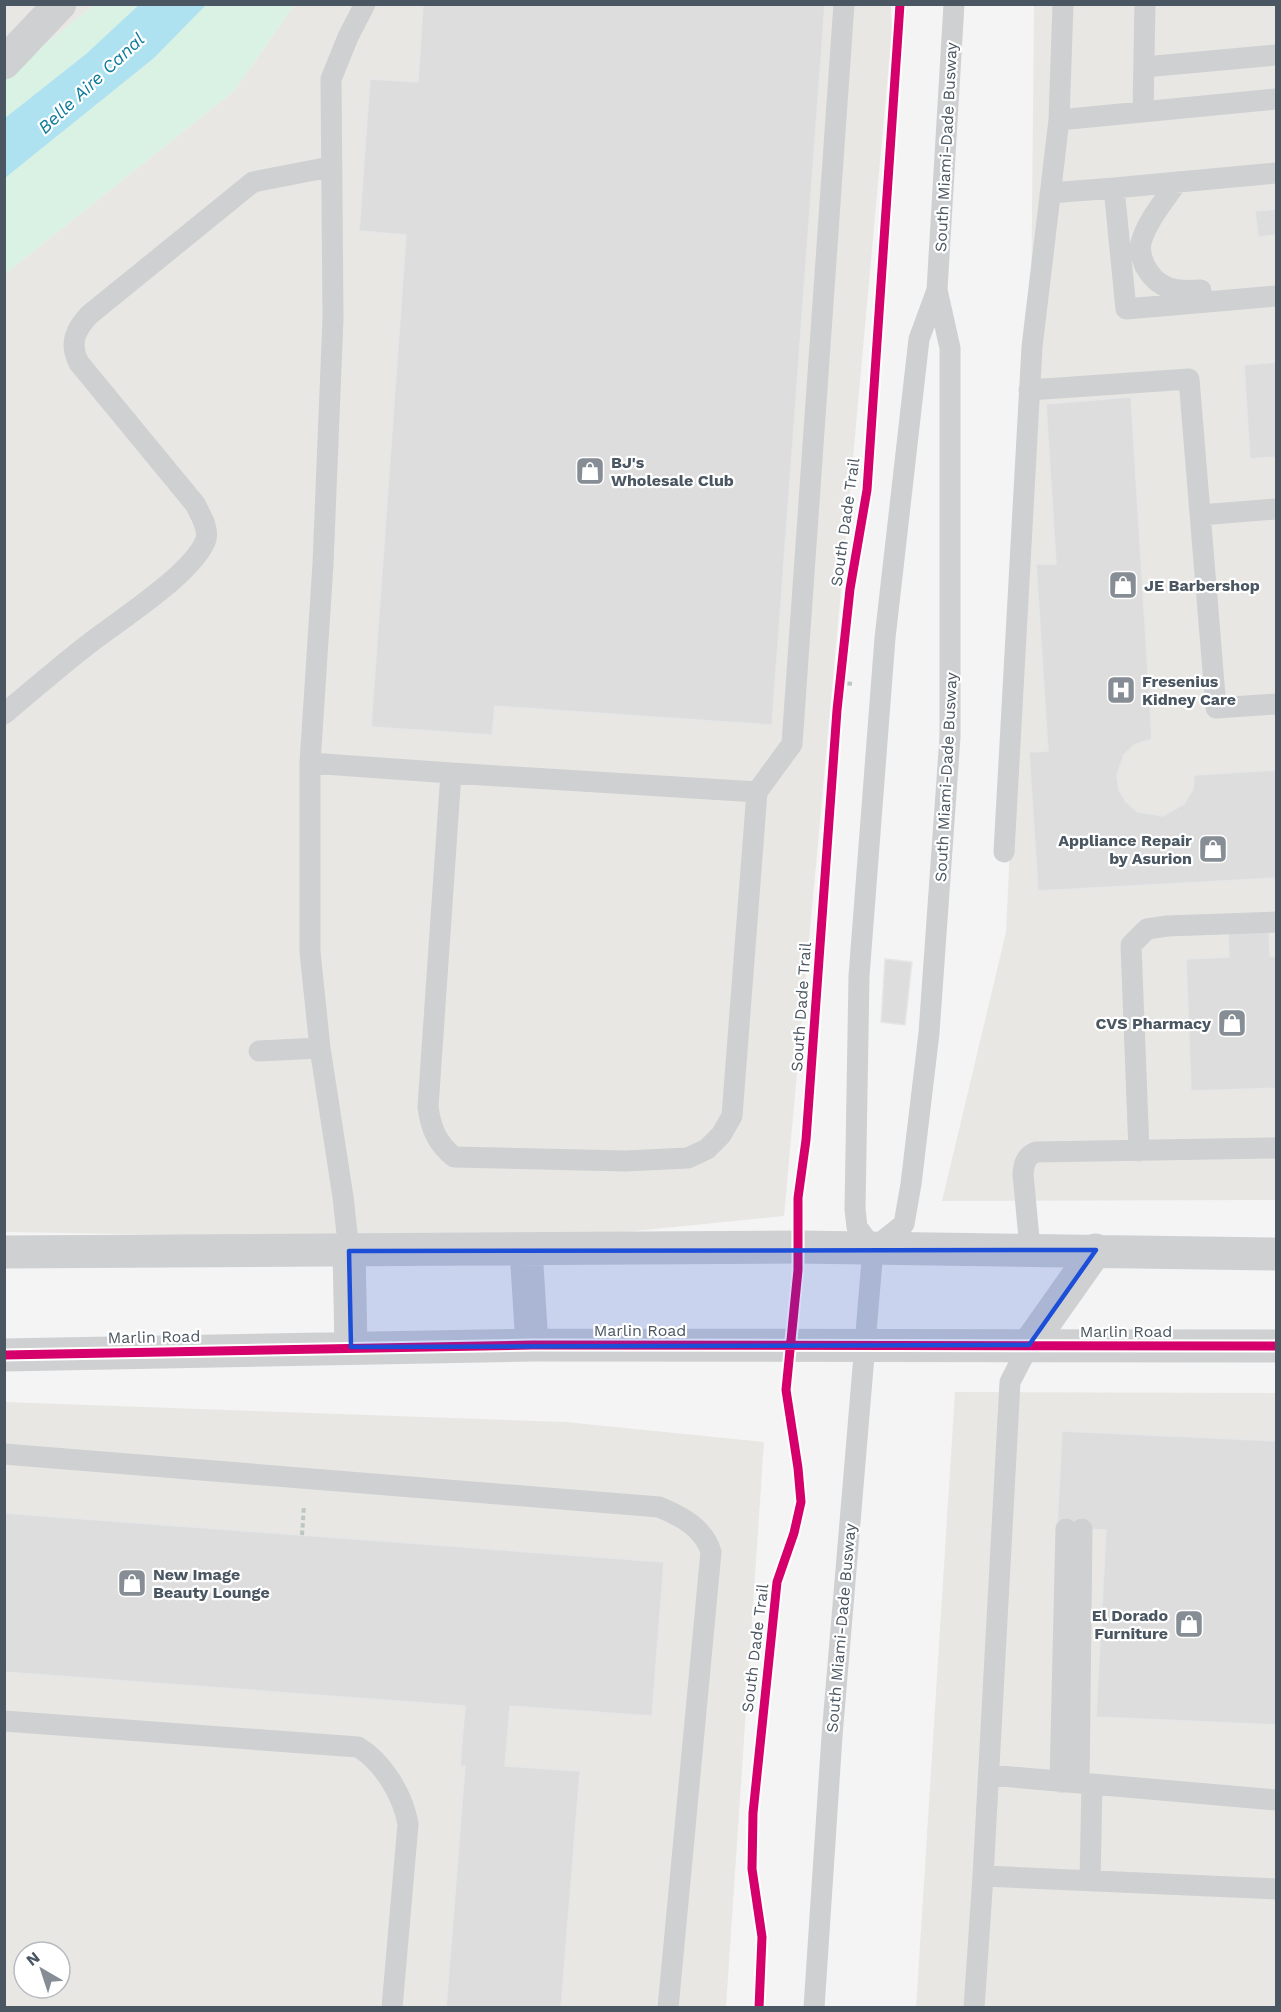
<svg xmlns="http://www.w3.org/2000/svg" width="1281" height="2012" viewBox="0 0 1281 2012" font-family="'Work Sans',sans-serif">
<rect width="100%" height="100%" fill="#f4f4f4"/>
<!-- commercial -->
<path fill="#e8e7e3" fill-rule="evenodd" d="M5 5H94L5 77Z
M294 5H891L892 30 784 1216 535 1241 5 1232V274L234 91Z
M1034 5H1276V1200L942 1201 1006 932 1030 419Z
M955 1392 1276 1393V2007L916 2008Z
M5 1402 565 1422 764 1442 726 2007 5 2008ZM24 1952H60V1988H24Z"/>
<!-- green -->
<path fill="#d9f2e3" d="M94 5H140L86 54 5 118 4 77Z
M206 5H294L234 91 5 274V178L154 58Z"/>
<!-- water -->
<path fill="#aee2f0" d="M140 4 206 5 154 58 5 178V118L86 54Z"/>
<!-- building -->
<path fill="#ddddde" stroke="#e5e6e7" stroke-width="1.5" d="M423 4H825L772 725 495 706 492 735 371 727 406 235 359 231 370 79 418 82Z
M1276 209V235L1258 237 1255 211Z
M1276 362V457L1250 459 1244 365Z
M1131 397 1152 739 1134 745 1124 755 1117 775 1119 790 1126 802 1138 812 1163 816 1184 804 1193 789 1194 775 1276 770V878L1038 891 1029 752 1048 751 1036 564H1056L1046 404Z
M1269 930 1270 956H1276V1088L1191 1091 1186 959 1229 957 1228 931Z
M885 959 912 962 905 1025 881 1022Z
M1062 1431 1276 1441V1725L1096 1717 1106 1530 1057 1528Z
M4 1513 664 1562 652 1716 510 1706 505 1766 580 1771 561 2008H446L465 1766H460L465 1706 4 1672Z"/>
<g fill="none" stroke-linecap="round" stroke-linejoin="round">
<!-- path -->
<path stroke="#bcc7c4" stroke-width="4" stroke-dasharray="4.5 3" stroke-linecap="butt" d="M840 683 854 684
M302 1535 304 1506"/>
<!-- service -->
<path stroke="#ced0d2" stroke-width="21" d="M1063 4 1059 120 1276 99
M1144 67 1276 55
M1143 110 1145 4
M1276 173 1114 188 1126 309 1276 296
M1177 182C1165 200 1146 222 1141 243 1139 251 1142 259 1145 266 1158 290 1176 292 1201 290
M1050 193 1114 188
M937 290 954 4
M1029 390 1189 379 1216 708 1276 704
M1200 515 1276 509
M4 714C31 691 58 668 86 646 116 622 195 573 206 539 209 528 200 514 195 504L79 363C69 344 75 330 89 315L253 182 330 167
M310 763 451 773 428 1107C431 1129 437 1143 454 1157L625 1161 688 1158 707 1149 721 1135 732 1116 757 792 792 744 844 4
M451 773 757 792
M1004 852 1032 347 1059 120
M259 1051 320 1048
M1139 1151 1131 945 1147 929 1167 926 1276 922
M1030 1249 1023 1174C1024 1163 1026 1156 1036 1152L1276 1148
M349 1251 343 1197 320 1048 310 952V763L323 564 333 318 331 79 348 37 365 4
M1029 1345 1010 1382 983 1876 1276 1889
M4 1454 659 1507C681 1516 704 1528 711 1552L668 2008
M4 1721 358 1747C383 1762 403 1795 408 1824L392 2008
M989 1775 1276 1800
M1060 1782 1066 1529
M1079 1783 1082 1529
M1090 1881 1092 1784
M814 2008 832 1736 873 1249 857 1227 855 1209 859 976 885 638 919 339 937 290 950 348V737L929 1033 911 1184 904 1224 873 1249
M974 2008 983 1876"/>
<!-- minor -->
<path stroke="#ced0d2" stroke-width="33" d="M4 63 60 4"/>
<!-- tertiary -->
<path stroke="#ced0d2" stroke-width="33" d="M526 1250 532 1345
M349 1251 351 1347
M4 1252 798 1247 1276 1254
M1029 1345 1096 1250
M4 1355 532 1345 1276 1346"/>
<!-- cycleway casing -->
<g stroke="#fff" stroke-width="13">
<path id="cycleway" d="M4 1355 532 1345 1276 1346
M759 2008 762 1937 752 1869 753 1813 777 1582 794 1533 801 1502 798 1468 786 1390 798 1270V1198L806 1140 837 710 850 589 867 490 900 4"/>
</g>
<!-- cycleway -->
<use href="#cycleway" stroke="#d6006c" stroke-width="9"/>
</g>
<!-- marked area -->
<path fill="#1d4ed8" fill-opacity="0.2" stroke="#1d4ed8" stroke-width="4.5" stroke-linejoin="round" d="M1096 1250 1029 1345 351 1347 349 1251Z"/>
<!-- icons -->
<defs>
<g id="shop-square" transform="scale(1.5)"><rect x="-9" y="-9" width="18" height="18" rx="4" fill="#868d94" stroke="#fff"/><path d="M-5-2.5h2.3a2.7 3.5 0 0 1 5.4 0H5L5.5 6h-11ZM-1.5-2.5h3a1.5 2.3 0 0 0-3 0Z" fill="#fff"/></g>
<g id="hospital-square" transform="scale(1.5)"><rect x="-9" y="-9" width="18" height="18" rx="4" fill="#868d94" stroke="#fff"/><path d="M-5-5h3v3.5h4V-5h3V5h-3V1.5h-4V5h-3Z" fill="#fff"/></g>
</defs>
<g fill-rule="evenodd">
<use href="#shop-square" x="590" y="471"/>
<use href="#shop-square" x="1123" y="585"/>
<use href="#hospital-square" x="1121" y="690"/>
<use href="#shop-square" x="1213" y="849"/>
<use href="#shop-square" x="1232" y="1023"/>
<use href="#shop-square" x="132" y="1583"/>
<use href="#shop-square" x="1189" y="1624"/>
</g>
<g text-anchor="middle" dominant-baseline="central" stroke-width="4.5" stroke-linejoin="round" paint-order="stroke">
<!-- street labels -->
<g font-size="16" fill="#4a5661" stroke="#fff">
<text transform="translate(946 147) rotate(-87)">South Miami-Dade Busway</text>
<text transform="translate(845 522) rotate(-82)">South Dade Trail</text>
<text transform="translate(946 777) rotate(-87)">South Miami-Dade Busway</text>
<text transform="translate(801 1007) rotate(-86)">South Dade Trail</text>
<text x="640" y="1330">Marlin Road</text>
<text x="1126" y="1331">Marlin Road</text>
<text transform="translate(154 1337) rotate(-1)">Marlin Road</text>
<text transform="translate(841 1628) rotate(-85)">South Miami-Dade Busway</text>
<text transform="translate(755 1648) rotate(-83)">South Dade Trail</text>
</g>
<!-- poi labels -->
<g font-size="16" font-weight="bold" fill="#4a5661" stroke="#fff" text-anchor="start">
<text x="611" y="462">BJ's<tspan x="611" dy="18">Wholesale Club</tspan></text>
<text x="1144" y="585">JE Barbershop</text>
<text x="1142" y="681">Fresenius<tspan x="1142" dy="18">Kidney Care</tspan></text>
<text x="1192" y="840" text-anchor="end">Appliance Repair<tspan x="1192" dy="18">by Asurion</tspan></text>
<text x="1211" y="1023" text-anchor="end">CVS Pharmacy</text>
<text x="153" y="1574">New Image<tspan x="153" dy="18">Beauty Lounge</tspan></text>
<text x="1168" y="1615" text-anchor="end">El Dorado<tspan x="1168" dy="18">Furniture</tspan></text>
</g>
<!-- water labels -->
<g font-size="18" font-style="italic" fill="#0c7c9b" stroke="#fff">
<text transform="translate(91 83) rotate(-43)">Belle Aire Canal</text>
</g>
</g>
<!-- border -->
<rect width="1281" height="2012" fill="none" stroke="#4a5661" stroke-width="12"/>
<!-- north arrow -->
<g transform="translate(42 1970) rotate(321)"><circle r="28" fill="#ffffff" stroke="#b7bbc0" stroke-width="1.5"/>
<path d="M0-4.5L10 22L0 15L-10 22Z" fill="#868d94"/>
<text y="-9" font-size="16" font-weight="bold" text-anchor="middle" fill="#4a5661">N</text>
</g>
</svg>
